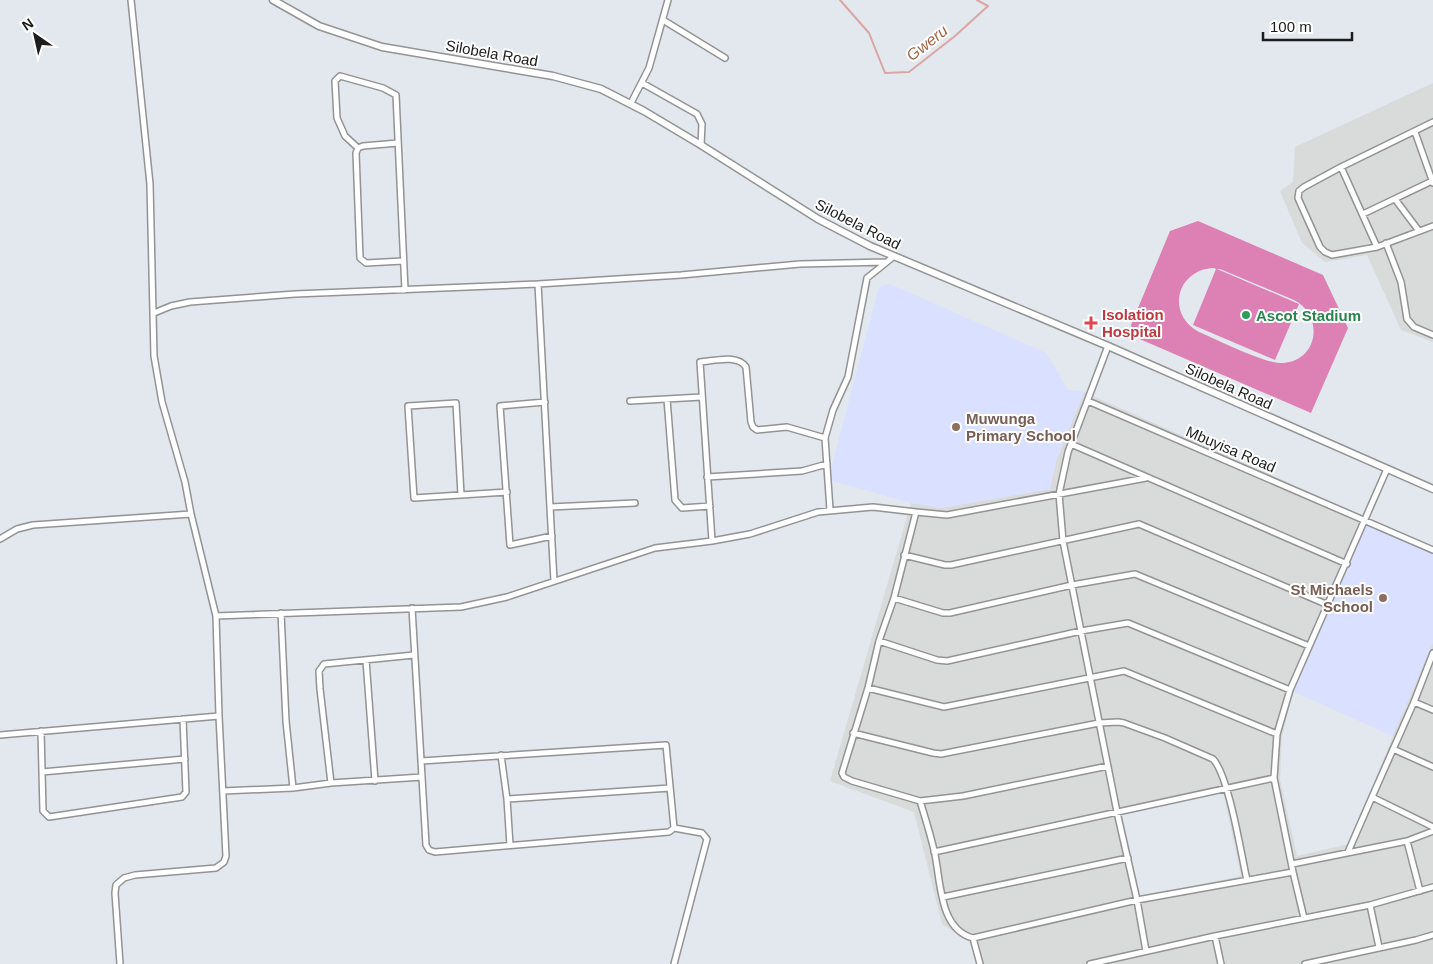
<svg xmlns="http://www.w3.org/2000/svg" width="1433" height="964" viewBox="0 0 1433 964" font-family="Helvetica,sans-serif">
<rect width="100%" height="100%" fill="#e2e8ee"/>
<!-- residential -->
<path fill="#d9dada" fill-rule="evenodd" d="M1433 83V342L1401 330 1367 255 1325 262 1302 243 1280 191 1293 182 1295 147Z
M1084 392 1433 547V964H977L970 943 942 924 914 812 830 781 911 503 941 508 1050 489 1056 461ZM1293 691 1393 736 1349 844 1297 856 1280 780 1282 737ZM1223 791 1241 876 1140 897 1121 815Z"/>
<!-- education -->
<path fill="#dae0ff" d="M890 284 1046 353 1068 390 1084 392 1056 461 1050 489 941 508 911 503 828 480 879 287Z
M1366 525 1433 554V643L1393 736 1293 691Z"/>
<!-- pitch -->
<path fill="#dd80b3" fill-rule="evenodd" d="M1198 221 1323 275 1348 328 1311 413 1135 337 1131 325 1170 231ZM1214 268 1216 269 1193 325 1275 360 1299 304 1217 269H1220L1294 300C1325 316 1318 362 1282 363 1265 364 1216 339 1199 332 1165 314 1177 269 1214 268Z"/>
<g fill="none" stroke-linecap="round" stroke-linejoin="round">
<!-- stream -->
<path stroke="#dba6a2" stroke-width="2" d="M840 0 869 33 885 73 909 72 955 36 988 6 977 0"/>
<!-- minor casing -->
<g stroke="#939393" stroke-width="8">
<path id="minor" d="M663 20 725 58
M642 83 697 114 702 124 701 145
M631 103 649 68 668 0
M1433 122 1341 167 1304 187 1299 191 1298 198 1320 247 1325 252 1332 255 1377 247 1433 226
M1415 132 1433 183
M398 143 363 146 358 148 356 153 360 258 366 263 403 261
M358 148 345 136 337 118 335 81 340 76 383 88 396 95 405 290
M1341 167 1377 247
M1395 199 1419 231
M1363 214 1432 181
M1386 243 1401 282 1407 319 1414 327 1433 335
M538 284 554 581
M154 313 171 306 190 302 295 294 538 284 681 275 800 264 886 262
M1108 346 1068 452 1059 494 1063 541 1117 812 1137 900 1146 951
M667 399 675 500 682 508 710 506
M630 401 702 397
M1088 401 1433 550
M545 402 500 406 510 545 552 536
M1071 444 1347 564
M707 477 802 471 827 464
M461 495 456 403 408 406 414 498 507 492
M550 507 635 503
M830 510 825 438 833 410 848 377 867 278 893 257
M0 539 17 529 33 525 191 514
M712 541 700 362C714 361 737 354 746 367L751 422 753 427 757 430 787 427 825 438
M904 555 945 565H951L1139 524 1328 605
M894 598 943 613H950L1072 585 1135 574 1309 646
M412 608 426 845 429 850 435 852 669 832 674 828 666 745 421 761
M281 613 286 721 293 788
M216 616 461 607 507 597 655 548 712 541 750 534 818 512 873 507 916 512
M879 641 937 660 947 661 1081 631 1128 623 1290 690 1387 469
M414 655 324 664 319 671 320 689 331 783 422 777
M366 660 375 781
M868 688 944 707 1124 671 1277 734
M1290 690 1277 734 1274 778 1293 872
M1414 702 1433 653
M1433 710 1414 702 1372 797 1433 827
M41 731 43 811 49 817 182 797 186 792 183 719
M853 733 933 753 941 754 1099 723 1118 722 1124 723 1165 738 1213 759C1229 776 1241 854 1247 880
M0 735 219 716
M1393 749 1433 767
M501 755 507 799 510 845
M1108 766 963 796 920 801 852 781 844 777 842 773 868 688 879 641 894 598 916 512 947 515 1146 478
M42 772 185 759
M223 791 293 788 331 783
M507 799 670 788
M920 801C925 817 930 833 934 850 941 878 938 929 973 938L980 964
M1407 841 1420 891
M934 852 1274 778
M1348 852 1372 797
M1292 864 1407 841 1433 831
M943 897 1128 858
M1370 905 1379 947
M1215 936 1221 964
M973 938 1137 900 1293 872 1304 918
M120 964 115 893 116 885 124 878 135 875 216 868 224 862 226 856 219 716 216 616 191 514 185 482 162 402 154 356 150 184 131 0
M674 964 707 839 702 833 674 828
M1090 964 1215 936 1370 905 1433 887
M1305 964 1416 940 1433 935"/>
</g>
<!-- tertiary casing -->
<g stroke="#939393" stroke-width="9">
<path id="tertiary" d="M273 0 319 26 382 47 553 76 601 89 644 111 701 145 818 219 870 246 1108 346 1433 489"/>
</g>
<!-- minor -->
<use href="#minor" stroke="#fff" stroke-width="5"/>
<!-- tertiary -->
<use href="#tertiary" stroke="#fff" stroke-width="6"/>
</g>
<!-- markers -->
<circle fill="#2e9e5b" stroke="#fff" stroke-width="2" cx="1246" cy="315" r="5"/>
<path fill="#e0444e" stroke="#fff" stroke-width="2" d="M1088.5 315.5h5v5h5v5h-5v5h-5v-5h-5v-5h5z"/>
<g fill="#8d6e63" stroke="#fff" stroke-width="2">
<circle cx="956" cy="427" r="5"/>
<circle cx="1383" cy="598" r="5"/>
</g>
<g text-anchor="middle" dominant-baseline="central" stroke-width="4" stroke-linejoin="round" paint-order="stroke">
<!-- street labels -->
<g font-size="15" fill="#1c1c1c" stroke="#fff">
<text transform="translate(492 53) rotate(10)">Silobela Road</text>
<text transform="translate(858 224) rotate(27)">Silobela Road</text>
<text transform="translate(1229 386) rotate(24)">Silobela Road</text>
<text transform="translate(1231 449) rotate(23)">Mbuyisa Road</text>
</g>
<!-- health labels -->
<g font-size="15" font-weight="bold" fill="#be3a42" stroke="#fff" text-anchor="start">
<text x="1102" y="314">Isolation<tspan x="1102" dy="17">Hospital</tspan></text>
</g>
<!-- leisure labels -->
<g font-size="15" font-weight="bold" fill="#27864d" stroke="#fff" text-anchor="start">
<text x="1256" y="315">Ascot Stadium</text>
</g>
<!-- education labels -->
<g font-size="15" font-weight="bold" fill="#785e54" stroke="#fff" text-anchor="start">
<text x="966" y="418">Muwunga<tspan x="966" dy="17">Primary School</tspan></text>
<text x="1373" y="589" text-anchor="end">St Michaels<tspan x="1373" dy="17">School</tspan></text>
</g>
<!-- water labels -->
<g font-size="16" font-style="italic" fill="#a36647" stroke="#fff">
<text transform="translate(927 43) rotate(-38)">Gweru</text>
</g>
</g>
<!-- north arrow -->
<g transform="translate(35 35) rotate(326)" stroke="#ffffff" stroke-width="4" paint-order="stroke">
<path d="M0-4L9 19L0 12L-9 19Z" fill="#1c1c1c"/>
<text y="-8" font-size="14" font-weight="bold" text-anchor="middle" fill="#1c1c1c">N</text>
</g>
<!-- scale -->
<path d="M1263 32v8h89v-8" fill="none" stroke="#1c1c1c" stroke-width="2.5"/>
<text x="1270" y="32" font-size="15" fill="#1c1c1c" stroke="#ffffff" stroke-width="4" paint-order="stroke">100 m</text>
</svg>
